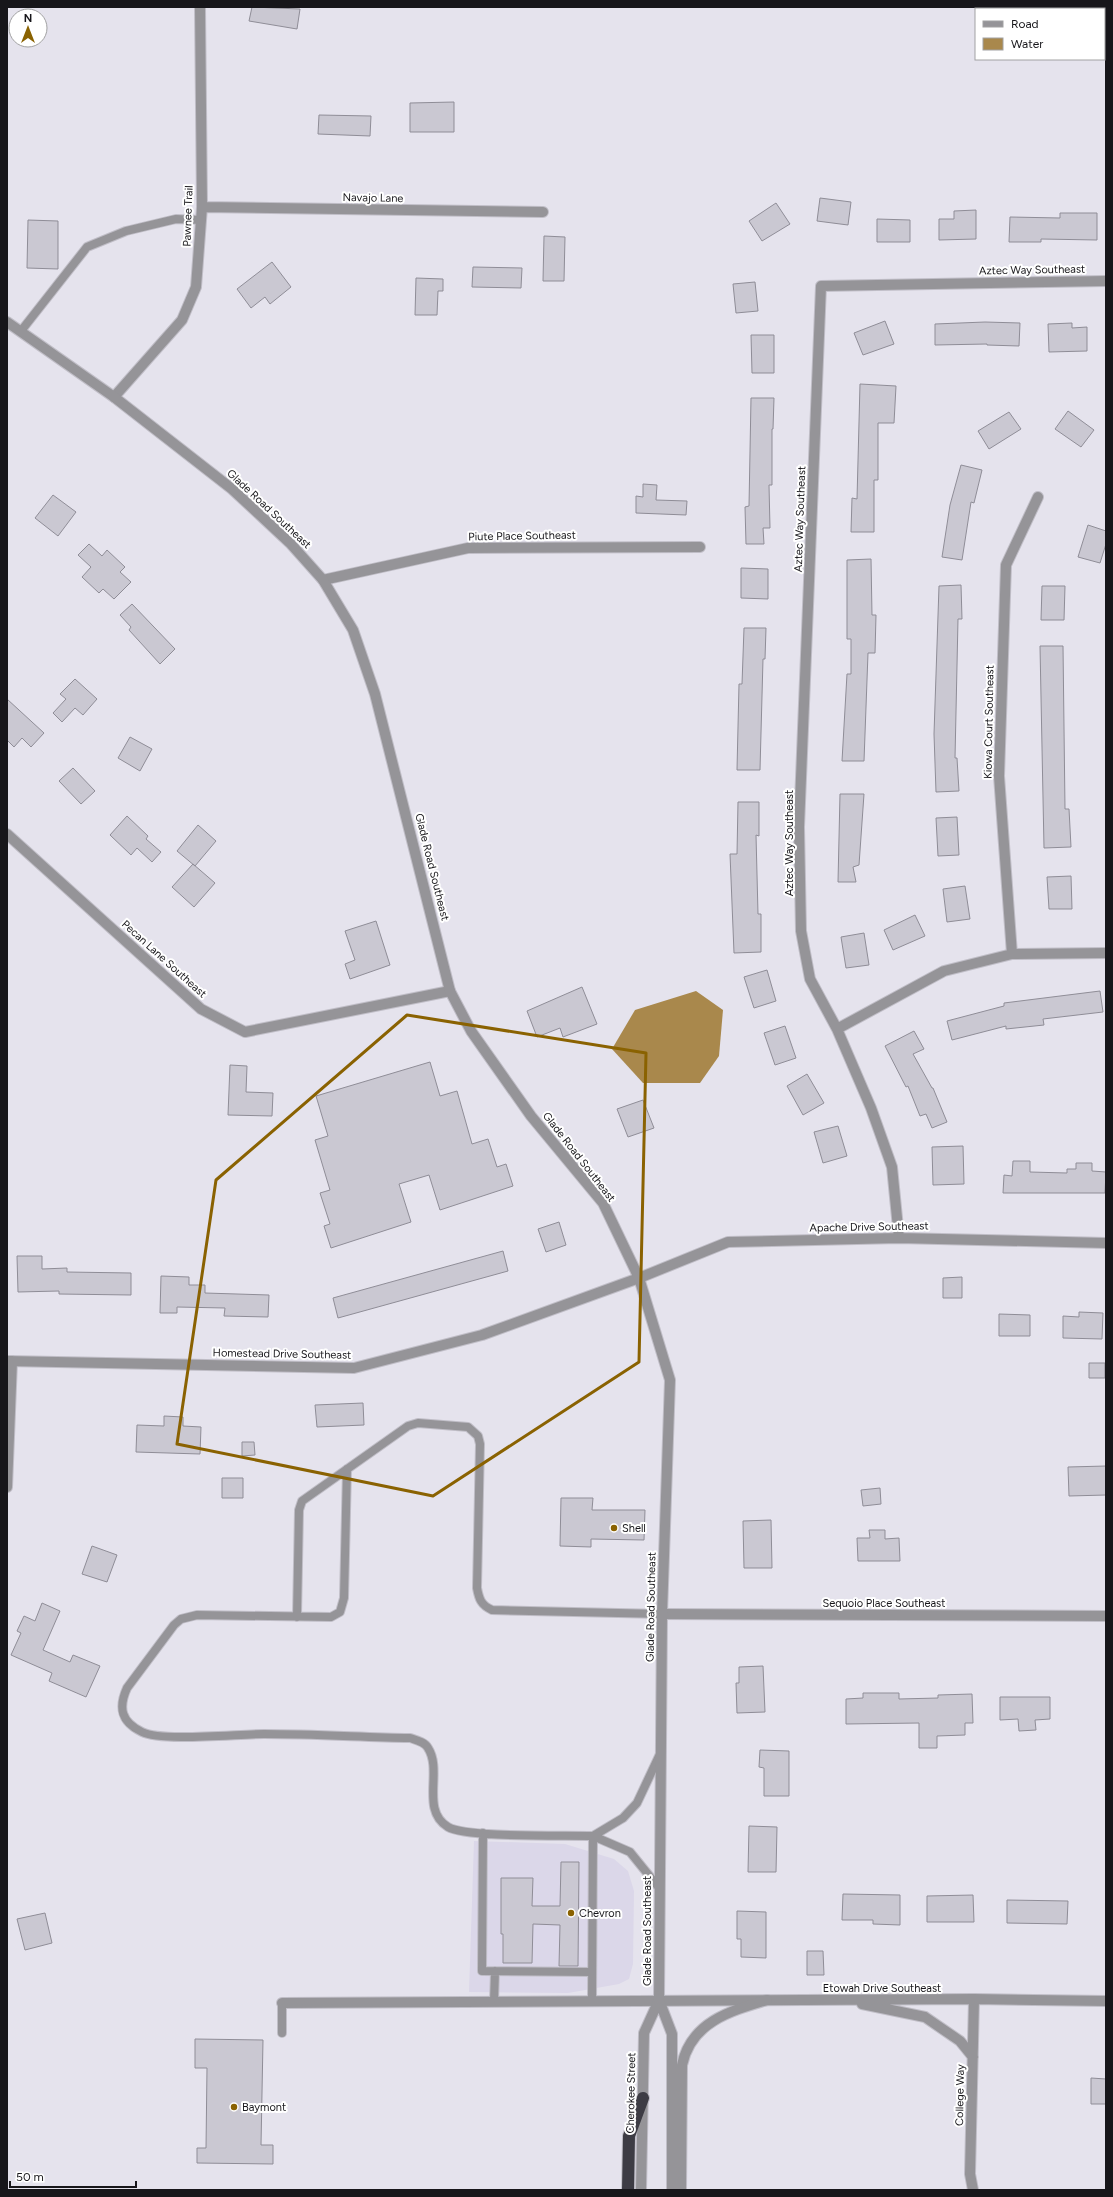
<svg xmlns="http://www.w3.org/2000/svg" width="1113" height="2197" viewBox="0 0 1113 2197" font-family="Figtree,sans-serif">
<rect width="100%" height="100%" fill="#e5e3ed"/>
<!-- built -->
<path fill="#dbd7e9" d="M474 1841 565 1844 614 1859 628 1871 634 1891 633 1964 629 1979 619 1984 568 1993 469 1992Z"/>
<!-- water -->
<path fill="#a9884c" d="M696 991 723 1010 719 1056 700 1083H643L612 1049 635 1010Z"/>
<!-- building -->
<path fill="#cac8d2" stroke="#8f8d97" d="M252 7 300 9 297 29 249 21Z
M454 102V132H410V103Z
M319 115 371 116 370 136 318 134Z
M820 198 851 202 848 225 817 221Z
M776 203 790 224 762 241 749 221Z
M976 210V239L939 240V219H954V211Z
M1060 213H1097V240L1041 239V242H1009L1010 217 1060 218Z
M877 219 910 220V242H877Z
M28 220 58 221V269L27 268Z
M544 236 565 237 564 281H543Z
M272 262 291 287 270 304 265 297 251 308 237 289Z
M473 267 522 268 521 288 472 287Z
M416 278 443 279V291H438L437 315H415Z
M755 282 758 311 736 313 733 284Z
M885 321 894 344 863 355 854 333Z
M985 322 1020 323 1019 346 987 345V344L935 345V324Z
M1072 323V328L1087 327V351L1049 352 1048 324Z
M751 335H774V373H752Z
M860 384 896 386 894 423H878V480H874V532H851L852 498 857 499Z
M751 398H774L773 429H772V485H769L770 528H763L764 544H746L745 507 749 506Z
M1068 411 1094 430 1081 447 1055 429Z
M1009 412 1021 429 989 449 978 431Z
M961 465 982 470 974 503 971 502 962 560 942 557 950 505Z
M643 484 657 485 656 500 687 501 686 515 636 513V496L643 497Z
M53 495 76 512 58 536 35 518Z
M1088 525 1106 531V544L1100 563 1078 557Z
M89 544 102 556 107 550 125 567 120 572 131 582 114 599 103 589 99 593 82 577 91 567 78 555Z
M871 559 872 615H876L875 653H868L864 761H842L847 674H851V639H847V560Z
M741 568 768 569V599L741 598Z
M961 585 962 619H958L955 758H957L959 791 936 792 934 734 939 586Z
M1042 586H1065L1064 620H1041Z
M132 604 175 649 160 664 129 630 131 627 120 615Z
M744 628H766L765 659H763L760 770H737L739 684H742Z
M1040 646H1063L1065 809H1069L1071 847 1044 848Z
M75 679 97 699 83 715 75 708 62 722 53 713 66 699 60 694Z
M7 699 44 733 31 747 22 738 14 747 7 740Z
M130 737 152 749 140 771 118 758Z
M73 768 95 791 81 804 59 781Z
M840 794H864L859 865 853 867 856 882H838Z
M738 802H759V836L756 835 758 914H761V952L734 953 730 854H737Z
M127 816 148 836 146 839 161 852 152 862 137 848 131 855 110 835Z
M957 817 959 855 938 856 936 818Z
M198 825 216 841 195 866 177 851Z
M193 864 215 883 194 907 172 887Z
M1071 876 1072 909H1049L1047 877Z
M965 886 970 919 947 922 943 889Z
M915 915 925 936 893 950 884 930Z
M376 921 390 965 350 979 345 964 355 960 345 931Z
M864 933 869 965 846 968 841 937Z
M767 970 776 1001 754 1008 744 977Z
M582 987 597 1024 563 1037 560 1028 537 1037 527 1011Z
M1100 991 1103 1012 1043 1019 1044 1025 1006 1029V1026L952 1040 947 1021 1004 1006V1003Z
M785 1026 796 1058 775 1065 764 1033Z
M914 1031 924 1049 913 1054 932 1088H933L947 1122 932 1128 926 1114 920 1116 908 1086 906 1087 885 1046Z
M430 1062 440 1096 457 1091 472 1144 488 1139 497 1167 506 1164 513 1186 440 1210 429 1175 399 1184 411 1222 331 1248 324 1226 330 1224 320 1193 330 1190 315 1140 328 1136 316 1096Z
M230 1065 247 1066 246 1092 273 1093 272 1116 228 1115Z
M807 1074 824 1103 803 1115 787 1086Z
M643 1100 654 1128 628 1137 617 1109Z
M838 1126 847 1156 823 1163 814 1132Z
M963 1146 964 1184 933 1185 932 1147Z
M1013 1161H1030V1172L1067 1173V1169H1076V1163H1092V1171L1106 1172 1105 1193H1003L1004 1175 1012 1176Z
M559 1222 566 1245 546 1252 538 1229Z
M503 1251 508 1271 338 1318 333 1298Z
M17 1256H42V1269L67 1268V1272L131 1273V1295L59 1294V1291L18 1292Z
M161 1276 189 1277V1285H205V1293L269 1295 268 1317 224 1316 225 1308 177 1307V1313H160Z
M962 1277V1298H943V1278Z
M1079 1312 1103 1313 1102 1339 1063 1338V1316L1079 1317Z
M999 1314 1030 1315V1336H999Z
M1089 1363H1105V1378H1089Z
M363 1403 364 1425 317 1427 315 1405Z
M164 1416 183 1417V1426L201 1427 200 1454 136 1452 137 1425 164 1426Z
M242 1442H254L255 1455 242 1456Z
M1106 1466V1495L1069 1496 1068 1467Z
M222 1478H243V1498H222Z
M880 1488 881 1504 863 1506 861 1490Z
M561 1498H593L592 1510H645L644 1540 591 1539V1547L560 1546Z
M771 1520 772 1568H744L743 1521Z
M869 1530H885V1539L899 1538 900 1561H858L857 1538H870Z
M92 1546 117 1555 107 1582 82 1574Z
M42 1603 60 1611 43 1650 70 1662 73 1655 100 1666 86 1697 49 1681 52 1673 11 1655 21 1633 17 1631 24 1616 35 1621Z
M763 1666 765 1712 737 1713 736 1683H739V1667Z
M863 1693H899V1699L938 1698V1695L972 1694 973 1723H965V1735L937 1736V1748H919V1723L846 1724V1699L863 1698Z
M1000 1697H1050V1719L1035 1720 1036 1730 1019 1731 1018 1719 1000 1720Z
M760 1750 789 1751V1796H764V1768L759 1767Z
M749 1826 777 1827 776 1872H748Z
M561 1862H579L578 1966H559L560 1925 533 1924 532 1963H503V1934H501V1878H533L532 1906H560Z
M843 1894 900 1895V1925L873 1924V1920H842Z
M973 1895 974 1922H927V1896Z
M1007 1900 1068 1901 1067 1924 1007 1923Z
M737 1911 766 1912V1958L741 1957V1939H737Z
M45 1913 52 1943 25 1950 17 1919Z
M807 1951H823L824 1975H807Z
M195 2039 263 2040 261 2145H273V2164L197 2163V2148H206L207 2068H195Z
M1091 2078 1106 2079V2104H1091Z"/>
<g fill="none" stroke-linecap="round" stroke-linejoin="round">
<!-- service casing -->
<g stroke="#c0bec7" stroke-width="10">
<path id="service" d="M21 331 87 247 126 231 176 219 201 220
M347 1469 344 1598 340 1612 331 1617 197 1615 181 1619 174 1625 127 1688C118 1708 121 1722 142 1732 162 1742 237 1734 264 1734 312 1734 361 1737 410 1738 416 1740 425 1742 428 1748 443 1771 420 1810 448 1827 466 1838 566 1835 593 1836L592 2001
M297 1617 299 1510 302 1501 408 1426 418 1423 468 1427 478 1436 480 1444 477 1588C479 1599 481 1605 492 1610L662 1614
M483 1833 482 1971 592 1972
M660 1889 630 1852 593 1836 623 1818 637 1803 660 1754
M494 2002 495 1971
M282 2003V2033"/>
</g>
<!-- minor casing -->
<g stroke="#c0bec7" stroke-width="12">
<path id="minor" d="M202 207 543 212
M114 397 182 320 196 287 202 207 200 7
M323 580 468 548 700 547
M7 834 201 1009 245 1032 450 991
M1012 954 999 776 1006 565 1038 497
M837 1029 810 979 801 931 799 827 821 286 1106 281
M899 1238 892 1167 871 1108 837 1029 944 971 1012 954 1106 953
M7 1361 354 1368 482 1335 639 1278 728 1242 899 1238 1106 1243
M7 1487 12 1361
M662 1614 1106 1616
M282 2003 974 1999 1106 2001
M862 2004 925 2017 960 2041 973 2057
M973 2190 970 2174 974 1999"/>
</g>
<!-- tertiary casing -->
<g stroke="#c0bec7" stroke-width="12">
<path id="tertiary" d="M7 322 114 397 232 489 290 543 323 580 353 630 375 694 450 991 471 1031 531 1116 603 1203 639 1278 670 1380 662 1614 659 2000 672 2034V2190
M641 2190 644 2033 659 2000
M681 2190 682 2065C691 2022 730 2011 767 2000"/>
</g>
<!-- motorway casing -->
<g stroke="#c0bec7" stroke-width="14">
<path id="motorway" d="M628 2190 629 2136 643 2098"/>
</g>
<!-- service -->
<use href="#service" stroke="#959498" stroke-width="8"/>
<!-- minor -->
<use href="#minor" stroke="#959498" stroke-width="10"/>
<!-- tertiary -->
<use href="#tertiary" stroke="#959498" stroke-width="10"/>
<!-- motorway -->
<use href="#motorway" stroke="#3d3c44" stroke-width="12"/>
</g>
<!-- marked area -->
<path fill="none" stroke="#8a6201" stroke-width="3" stroke-linejoin="round" d="M407 1015 646 1053 639 1362 433 1496 177 1444 216 1180Z"/>
<!-- markers -->
<g fill="#8a6201" stroke="#fff" stroke-width="1.5">
<circle cx="614" cy="1528" r="4"/>
<circle cx="571" cy="1913" r="4"/>
<circle cx="234" cy="2107" r="4"/>
</g>
<g text-anchor="middle" dominant-baseline="central" stroke-width="4" stroke-linejoin="round" paint-order="stroke">
<!-- street labels -->
<g font-size="11" fill="#17161a" stroke="#fff">
<text transform="translate(373 198) rotate(1)">Navajo Lane</text>
<text transform="translate(188 216) rotate(-88)">Pawnee Trail</text>
<text transform="translate(1032 270) rotate(-1)">Aztec Way Southeast</text>
<text transform="translate(269 509) rotate(43)">Glade Road Southeast</text>
<text transform="translate(800 519) rotate(-88)">Aztec Way Southeast</text>
<text transform="translate(522 536) rotate(-1)">Piute Place Southeast</text>
<text transform="translate(989 722) rotate(-89)">Kiowa Court Southeast</text>
<text transform="translate(789 843) rotate(-90)">Aztec Way Southeast</text>
<text transform="translate(432 867) rotate(76)">Glade Road Southeast</text>
<text transform="translate(164 959) rotate(42)">Pecan Lane Southeast</text>
<text transform="translate(579 1157) rotate(52)">Glade Road Southeast</text>
<text transform="translate(869 1227) rotate(-1)">Apache Drive Southeast</text>
<text transform="translate(282 1354) rotate(1)">Homestead Drive Southeast</text>
<text x="884" y="1603">Sequoio Place Southeast</text>
<text transform="translate(651 1607) rotate(-89)">Glade Road Southeast</text>
<text transform="translate(647 1931) rotate(-90)">Glade Road Southeast</text>
<text x="882" y="1988">Etowah Drive Southeast</text>
<text transform="translate(631 2093) rotate(-89)">Cherokee Street</text>
<text transform="translate(960 2095) rotate(-89)">College Way</text>
</g>
<!-- poi labels -->
<g font-size="11" fill="#17161a" stroke="#fff" text-anchor="start">
<text x="622" y="1528">Shell</text>
<text x="579" y="1913">Chevron</text>
<text x="242" y="2107">Baymont</text>
</g>
</g>
<!-- border -->
<rect width="1113" height="2197" fill="none" stroke="#17161a" stroke-width="16"/>
<!-- legend -->
<rect x="975" y="8" width="130" height="52" fill="#ffffff" stroke="#a2a2a3"/>
<rect x="983" y="21" width="20" height="6" fill="#959498" stroke="#a2a2a3"/>
<text x="1011" y="28" font-size="12" fill="#17161a">Road</text>
<rect x="983" y="38" width="20" height="12" fill="#a9884c" stroke="#a2a2a3"/>
<text x="1011" y="48" font-size="12" fill="#17161a">Water</text>
<!-- north arrow -->
<g transform="translate(28 28)"><circle r="19" fill="#ffffff" stroke="#a2a2a3"/>
<path d="M0-3L7 15L0 10L-7 15Z" fill="#8a6201"/>
<text y="-6" font-size="11" font-weight="bold" text-anchor="middle" fill="#17161a">N</text>
</g>
<!-- scale -->
<path d="M10 2181v6h126v-6" fill="none" stroke="#17161a" stroke-width="2"/>
<text x="16" y="2181" font-size="12" fill="#17161a" stroke="#ffffff" stroke-width="3" paint-order="stroke">50 m</text>
</svg>
